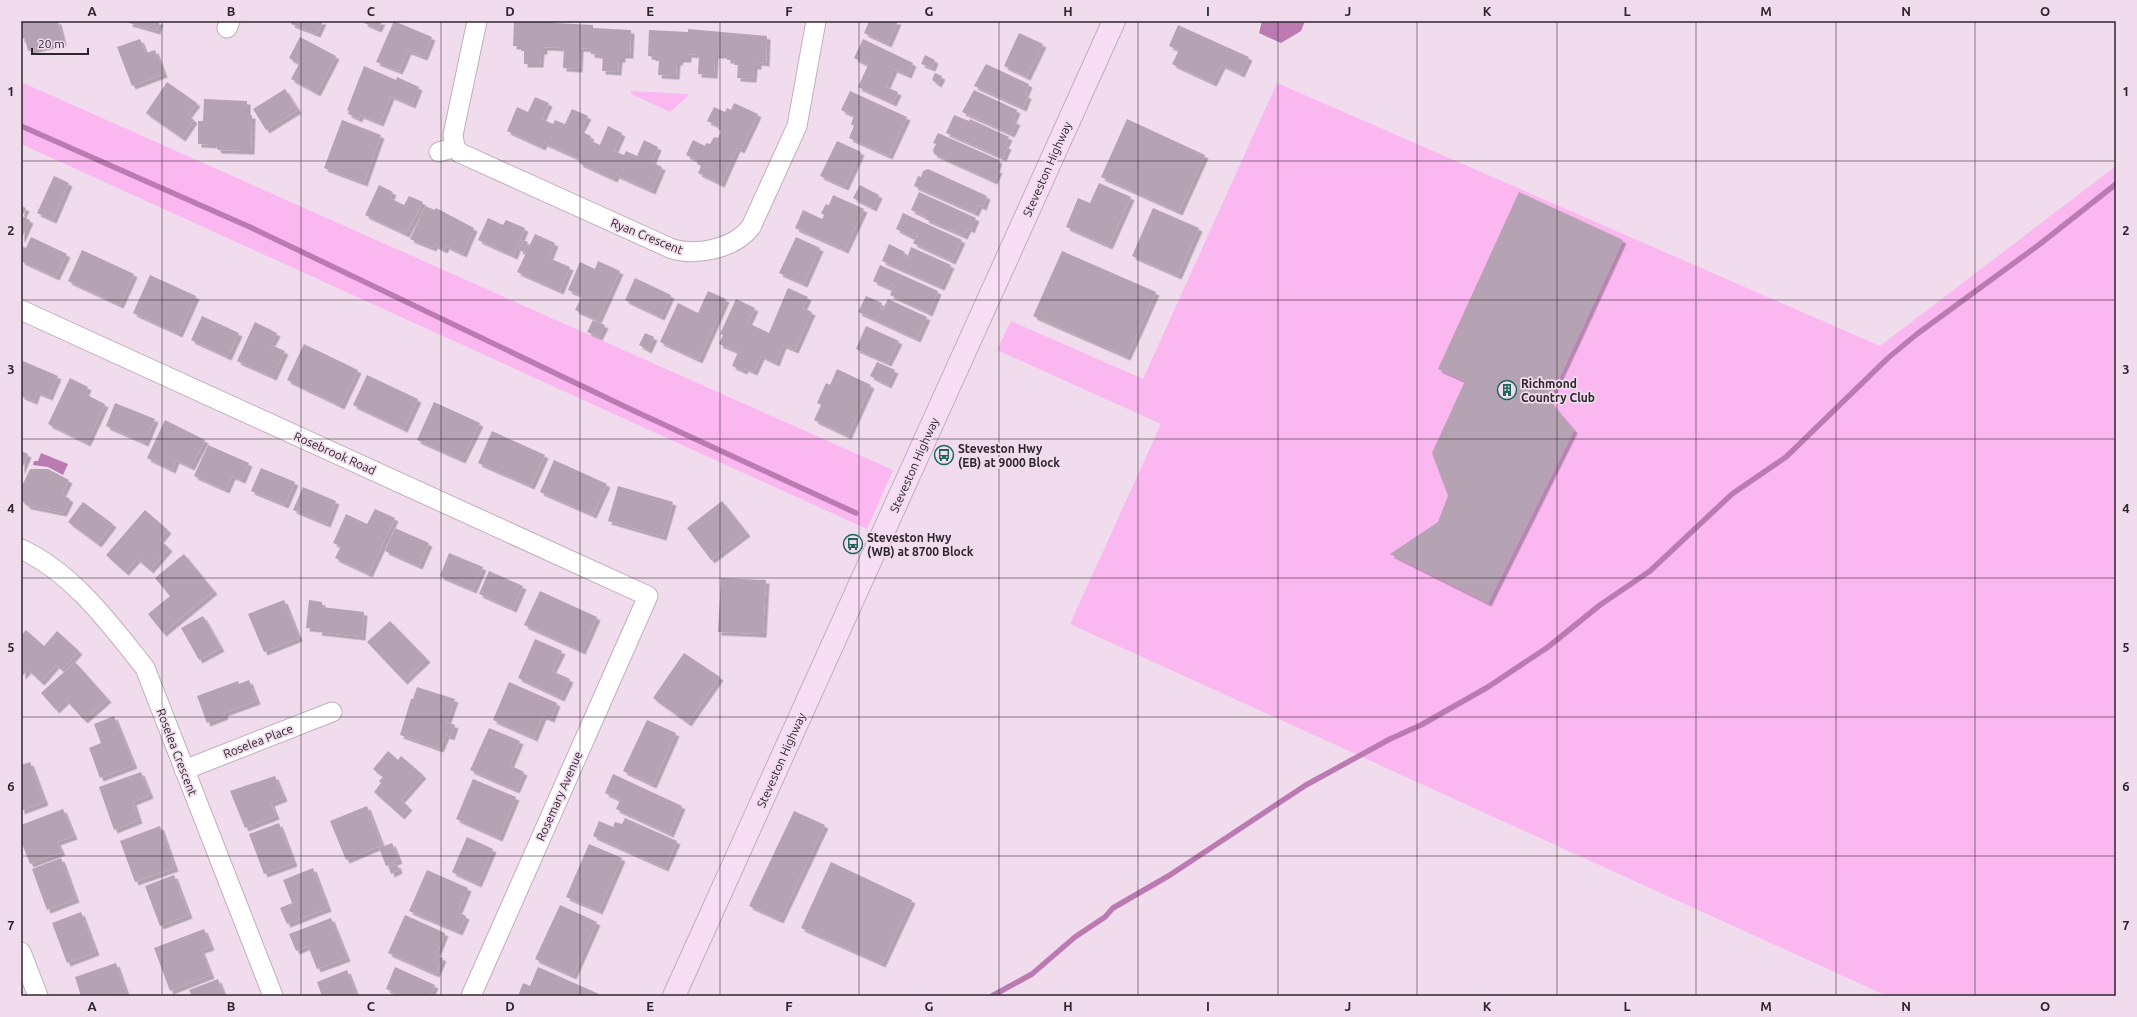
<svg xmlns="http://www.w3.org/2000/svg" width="2137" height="1017" viewBox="0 0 2137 1017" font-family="Ubuntu,sans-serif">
<defs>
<filter id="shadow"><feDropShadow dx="3.5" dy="3.5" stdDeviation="0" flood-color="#0004"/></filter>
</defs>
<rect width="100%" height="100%" fill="#f1dced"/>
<!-- green -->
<path fill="#fab7f0" d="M21 82 893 470 867 529 21 144Z
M1277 83 1880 346 2116 166V996H1887L1070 624 1161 424 997 350 1011 321 1143 379Z
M631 91 688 94 689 95 670 112 631 94Z"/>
<!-- water -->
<path fill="#bb7bb2" d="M1262 21H1305L1301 31 1281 43 1259 33Z
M41 453 68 464 63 475 48 467 33 465 34 461H38Z"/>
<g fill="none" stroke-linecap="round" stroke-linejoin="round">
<!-- stream -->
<path stroke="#bb7bb2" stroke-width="5.5" d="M21 126 252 228 630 409 856 513
M992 996 1032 974 1075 937 1105 917 1113 908 1170 875 1306 785 1390 739 1421 725 1488 687 1548 647 1600 605 1650 571 1732 494 1786 457 1888 358 1917 334 2040 244 2116 184"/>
</g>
<!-- building -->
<path fill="#b5a2b2" filter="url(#shadow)" d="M21 21H58L63 42 28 51 25 38 21 39Z
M129 21H160L157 31 129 23Z
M292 21H323L317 34 291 24Z
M365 21H382L378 29 364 23Z
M394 21 432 37 424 57 408 51 399 71 376 62Z
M514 21 555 22 554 23 593 25V28L631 30 630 55H622V59H619L618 72 602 71 603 58H599V55L591 54V49L580 48 579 69 563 68 564 48 544 47V51H541L540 64H524V51H521V46H513Z
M866 21H898L888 44 864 33 869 22Z
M1178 25 1249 57 1241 74 1222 65 1213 83 1172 64 1179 50 1169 46Z
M688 29 767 36 766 63 758 62V66H754L753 79 737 78 738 65H734L735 60H727V55H715L714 75 698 74 699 55 688 54V59H680L679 62H677L676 76 658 75 659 61H656V57L648 56 649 30 688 32Z
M1019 33 1043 44 1027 77 1004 66Z
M300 37 336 56 317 93 291 79 299 64 289 58Z
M140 39 146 53 155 50 164 74 132 86 117 47Z
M863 39 913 63 908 75 894 69 886 87 898 92 893 103 858 87 868 65 854 58Z
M925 55 935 60 932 68 921 64Z
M986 64 1029 84 1025 94 1028 96 1023 108 974 86Z
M364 66 396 80 397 77 419 87 412 105 391 96 380 123 360 115 359 119 348 114 349 111 347 110Z
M935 73 942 76 938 84 932 80Z
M167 82 197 103 188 115 194 120 182 138 146 113Z
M285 89 298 110 266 130 253 109Z
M974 90 1017 110 1013 120 1017 122 1011 134 962 112Z
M850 91 907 117 889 156 849 138 854 126 851 124 854 116 841 110Z
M535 97 549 103 542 119 553 124 555 120 565 124 572 109 588 116 580 131 591 136 589 140 600 145 608 126 622 133 614 151 624 155 626 151 637 156 644 140 658 147 652 162 662 167 652 191 616 175 614 179 579 163 580 159 544 143 542 147 507 131 517 107 528 112Z
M204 99 247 101V115H252L251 151 218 150 216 145 198 144V121H203Z
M734 103 758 114 741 150 737 148 721 184 698 173 701 166 697 164 698 161 686 155 693 140 705 146 706 143 710 144 714 137 718 138 721 131 718 129 719 126 707 121 714 107 725 112 727 108 731 110Z
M954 115 969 121 970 119 1009 137 1005 145 1008 146 1003 158 946 133Z
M1127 119 1205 155 1179 212 1101 177Z
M342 120 381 135 364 183 324 168Z
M938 133 999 160 996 169 999 170 994 181 934 154 933 150 936 144 933 143Z
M837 141 861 152 845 187 820 176Z
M928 169 987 196 983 207 979 205 975 213 914 186 918 176 921 177 923 171Z
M54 176 69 183 53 220 37 213Z
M1099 183 1131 197 1109 246 1066 227 1078 198 1090 203Z
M379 185 393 192 390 198 404 205 409 196 423 202 406 234 365 215Z
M860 185 879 195 873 208 853 198Z
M919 192 976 218 971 230 968 228 964 236 925 219 926 217 911 210Z
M1519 192 1623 240 1549 400 1574 430 1488 603 1390 554 1438 522 1448 496 1432 453 1465 381 1438 369Z
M833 195 864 209 845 250 795 228 803 210 822 219 824 215 821 213 826 204 829 205Z
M21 206 26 208 22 216 30 220 21 240Z
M425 206 435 210 436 208 474 228 463 254 446 246 444 250 434 245 433 248 410 239Z
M1153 208 1199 228 1178 276 1132 256Z
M903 213 962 240 952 261 913 243 918 234 914 232 912 237 896 229Z
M488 218 503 225 506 220 525 228 514 256 478 240Z
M535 234 555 243 549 258 570 267 560 291 517 272Z
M31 237 67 254 56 277 21 261V246L26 248Z
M796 237 820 248 804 284 779 273Z
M523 240 528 242 524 252 519 250Z
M889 244 905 252 903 257 907 258 911 247 951 265 941 287 882 261Z
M82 250 134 274 120 305 68 281Z
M1062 251 1156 292 1127 357 1033 316Z
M598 261 620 271 598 320 575 310 582 296 568 290 580 262 595 269Z
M880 265 938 291 929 313 890 295 894 285 891 284 889 288 873 281Z
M150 275 196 296 179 334 133 313Z
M635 278 671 295 661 317 625 300Z
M788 288 808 297 803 308 812 312 795 350 783 345 776 363 761 356 754 372 745 368 744 371 732 366 738 352 719 344 723 335 720 334 736 299 755 308 748 323 769 333Z
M708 291 726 299 699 360 660 342 678 303 698 313Z
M866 296 882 303 880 308 883 309 888 299 927 317 917 339 858 312Z
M202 316 239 333 228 357 191 340Z
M593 320 605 325 599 337 587 332Z
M255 322 277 333 271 345 285 351 273 377 237 361Z
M866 326 899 341 888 363 856 349Z
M645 333 654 337 648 350 639 345Z
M304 344 358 370 341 406 287 380Z
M23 361 58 376 49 397 37 392 34 401 21 396V366Z
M877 362 895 370 888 385 870 376Z
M837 369 871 385 848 436 814 420 821 405 817 403 826 383 830 385Z
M367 375 418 399 404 429 353 405Z
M70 378 88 387 85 394 105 404 87 443 48 424Z
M434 402 480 423 462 460 417 440Z
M115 403 155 419 145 443 106 426Z
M165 420 205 440 191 467 176 460 172 470 147 458Z
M492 431 545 455 531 486 478 463Z
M208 445 249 463 242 480 232 476 226 490 194 476Z
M21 451 28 454 21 471Z
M554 460 607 484 593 515 540 492Z
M261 468 295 482 285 505 251 491Z
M30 469H48L69 480 62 494 70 499 63 513 28 506 21 500V488Z
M618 486 673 502 663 537 608 521Z
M303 487 336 501 327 524 293 510Z
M722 501 747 533 711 560 687 528Z
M83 502 113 524 98 544 68 522Z
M375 509 395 518 369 574 335 558 341 546 333 543 346 514 367 524Z
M145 510 168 530 160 540 169 548 150 570 137 559 125 572 106 555Z
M395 528 429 543 419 566 385 551Z
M449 553 483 567 473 590 440 576Z
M184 554 214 591 163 633 148 614 170 596 155 578Z
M489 571 523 586 513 609 479 594Z
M721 578 766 580 763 634 718 632Z
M540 591 597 617 582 651 524 625Z
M284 600 299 638 264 652 248 614Z
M309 600 322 602V607L364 612 362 637 318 632 319 629 306 628Z
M203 616 221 648 199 660 181 628Z
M390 621 427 659 404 681 367 642Z
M26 630 44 646 57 631 79 651 62 670 56 665 41 682 28 670 22 676 21 636Z
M535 639 562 651 552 671 570 679 561 698 518 678Z
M684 653 720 677 688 723 653 698Z
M75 662 108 699 84 720 66 700 56 710 41 693Z
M249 680 257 701 224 713 225 716 207 723 197 696 238 681 239 684Z
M509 682 557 703 551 719 543 716 534 738 493 720Z
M417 687 455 699 447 722 455 725 451 737 446 735 440 749 400 735 411 699H413Z
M114 716 134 765 100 778 89 748 101 743 94 724Z
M647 720 676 733 653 785 623 771Z
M489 728 520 741 510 765 524 772 516 790 470 770Z
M388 751 398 760 401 756 423 775 401 800 409 807 401 816 374 792 381 783 379 781 383 777 373 769Z
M30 762 45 802 21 811V765Z
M141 772 150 795 133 802 139 820 114 830 99 787Z
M613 774 682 806 670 834 616 809 620 800 605 793Z
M275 776 284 798 271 803 276 816 245 828 230 791Z
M473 779 516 797 499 838 456 819Z
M367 806 382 845 346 860 330 821Z
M63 809 74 836 57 842 62 852 30 864 21 841V825Z
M794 811 825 825 780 920 749 906Z
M625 818 677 841 665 868 593 836 599 821 613 827 615 822 622 824Z
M279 823 294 863 264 874 249 834Z
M160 826 175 868 135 882 120 841Z
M467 837 493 849 478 884 452 872Z
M392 843 399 860 386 866 379 848Z
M589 844 622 858 599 911 566 897Z
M61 858 76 899 47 910 32 869Z
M831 862 912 900 882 964 801 928Z
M397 864 399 870 391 874 389 867Z
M313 868 328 908 287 924 280 908 292 903 283 880Z
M427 870 468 888 458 912 466 916 459 932 409 911Z
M174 875 189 915 160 926 145 886Z
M560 905 597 922 573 976 535 959Z
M81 912 96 952 67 963 52 923Z
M405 915 445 933 436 955 443 958 436 974 388 953Z
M331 918 347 958 317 969 308 946 296 951 289 934Z
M204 929 211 947 201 950 211 975 170 991 154 948Z
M116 963 126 992 115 996H81L75 977Z
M395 967 435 985 430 996H394L395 993 386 989Z
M538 967 599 994 598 996H518L523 983 530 986Z
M347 970 357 996H322L317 982Z
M218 979 224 996H192L189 990Z"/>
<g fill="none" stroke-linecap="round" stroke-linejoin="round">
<!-- street casing -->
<g stroke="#c1adbd" stroke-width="21">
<path id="street" d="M477 21 453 135 455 147 460 153 670 248C695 257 734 249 751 227L797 126 816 21
M227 28 230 21
M439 152 455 147
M21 310 648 596 471 996
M21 549C73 573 110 624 145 668L273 996
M184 770 332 712
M21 952 38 996"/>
</g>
<!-- secondary casing -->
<g stroke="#c1adbd" stroke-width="24">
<path id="secondary" d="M674 996 1114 21"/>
</g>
<!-- street -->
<use href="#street" stroke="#fff" stroke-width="19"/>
<!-- secondary -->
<use href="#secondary" stroke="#f8def5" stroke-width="22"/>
</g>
<!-- grid -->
<path fill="none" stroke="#2e262d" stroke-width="1" stroke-opacity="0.55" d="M162 21V996M301 21V996M441 21V996M580 21V996M720 21V996M859 21V996M999 21V996M1138 21V996M1278 21V996M1417 21V996M1557 21V996M1696 21V996M1836 21V996M1975 21V996M21 161H2116M21 300H2116M21 439H2116M21 578H2116M21 717H2116M21 856H2116"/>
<!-- icons -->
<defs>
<g id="building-ring" transform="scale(1)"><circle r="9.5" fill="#f1dced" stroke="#1f675c" stroke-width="1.5"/><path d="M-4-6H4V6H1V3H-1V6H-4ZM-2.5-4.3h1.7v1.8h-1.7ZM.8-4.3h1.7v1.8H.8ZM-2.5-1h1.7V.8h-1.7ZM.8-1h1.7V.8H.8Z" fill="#1f675c"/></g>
<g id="bus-ring" transform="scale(1)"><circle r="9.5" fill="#f1dced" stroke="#1f675c" stroke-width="1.5"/><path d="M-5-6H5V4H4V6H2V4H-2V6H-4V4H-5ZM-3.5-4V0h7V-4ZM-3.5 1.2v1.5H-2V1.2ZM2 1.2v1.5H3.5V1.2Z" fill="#1f675c"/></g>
</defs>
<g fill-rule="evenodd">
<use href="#building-ring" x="1507" y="390"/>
<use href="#bus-ring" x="944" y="455"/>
<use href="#bus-ring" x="853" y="544"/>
</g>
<g text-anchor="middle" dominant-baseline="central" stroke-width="3.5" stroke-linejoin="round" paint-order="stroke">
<!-- street labels -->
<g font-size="12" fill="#2e262d" stroke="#f1dced">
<text transform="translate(1047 169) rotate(-66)">Steveston Highway</text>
<text transform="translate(647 236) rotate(22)">Ryan Crescent</text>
<text transform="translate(335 453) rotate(24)">Rosebrook Road</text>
<text transform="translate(914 465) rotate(-66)">Steveston Highway</text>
<text transform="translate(258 741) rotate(-21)">Roselea Place</text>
<text transform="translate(177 752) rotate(69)">Roselea Crescent</text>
<text transform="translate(781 760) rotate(-66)">Steveston Highway</text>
<text transform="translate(559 796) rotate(-66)">Rosemary Avenue</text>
</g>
<!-- poi labels -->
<g font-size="12" font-weight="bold" fill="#2e262d" stroke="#f1dced" text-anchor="start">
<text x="1521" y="383">Richmond<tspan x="1521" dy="14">Country Club</tspan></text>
<text x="958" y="448">Steveston Hwy<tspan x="958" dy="14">(EB) at 9000 Block</tspan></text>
<text x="867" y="537">Steveston Hwy<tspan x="867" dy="14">(WB) at 8700 Block</tspan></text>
</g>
</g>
<!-- border -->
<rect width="2137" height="1017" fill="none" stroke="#f1dced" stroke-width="44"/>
<!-- scale -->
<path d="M32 48v6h56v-6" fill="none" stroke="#2e262d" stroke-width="2"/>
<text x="38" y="48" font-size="12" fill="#2e262d" stroke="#f1dced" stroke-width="3" paint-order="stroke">20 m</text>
<rect x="22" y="22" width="2093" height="973" fill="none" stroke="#2e262d" stroke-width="1.5"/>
<g font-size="13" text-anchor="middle" font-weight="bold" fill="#2e262d">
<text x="92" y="16">A</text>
<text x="231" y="16">B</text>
<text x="371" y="16">C</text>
<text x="510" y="16">D</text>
<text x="650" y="16">E</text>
<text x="789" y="16">F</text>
<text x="929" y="16">G</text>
<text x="1068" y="16">H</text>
<text x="1208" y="16">I</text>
<text x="1348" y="16">J</text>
<text x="1487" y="16">K</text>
<text x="1627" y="16">L</text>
<text x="1766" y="16">M</text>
<text x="1906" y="16">N</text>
<text x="2045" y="16">O</text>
<text x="11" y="96">1</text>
<text x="2126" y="96">1</text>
<text x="11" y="235">2</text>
<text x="2126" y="235">2</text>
<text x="11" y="374">3</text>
<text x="2126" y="374">3</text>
<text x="11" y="513">4</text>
<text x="2126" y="513">4</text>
<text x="11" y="652">5</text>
<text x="2126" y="652">5</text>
<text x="11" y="791">6</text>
<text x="2126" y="791">6</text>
<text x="11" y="930">7</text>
<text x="2126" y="930">7</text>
<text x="92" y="1011">A</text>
<text x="231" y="1011">B</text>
<text x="371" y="1011">C</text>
<text x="510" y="1011">D</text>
<text x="650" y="1011">E</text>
<text x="789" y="1011">F</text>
<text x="929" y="1011">G</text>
<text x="1068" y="1011">H</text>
<text x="1208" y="1011">I</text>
<text x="1348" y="1011">J</text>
<text x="1487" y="1011">K</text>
<text x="1627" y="1011">L</text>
<text x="1766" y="1011">M</text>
<text x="1906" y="1011">N</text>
<text x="2045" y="1011">O</text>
</g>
</svg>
